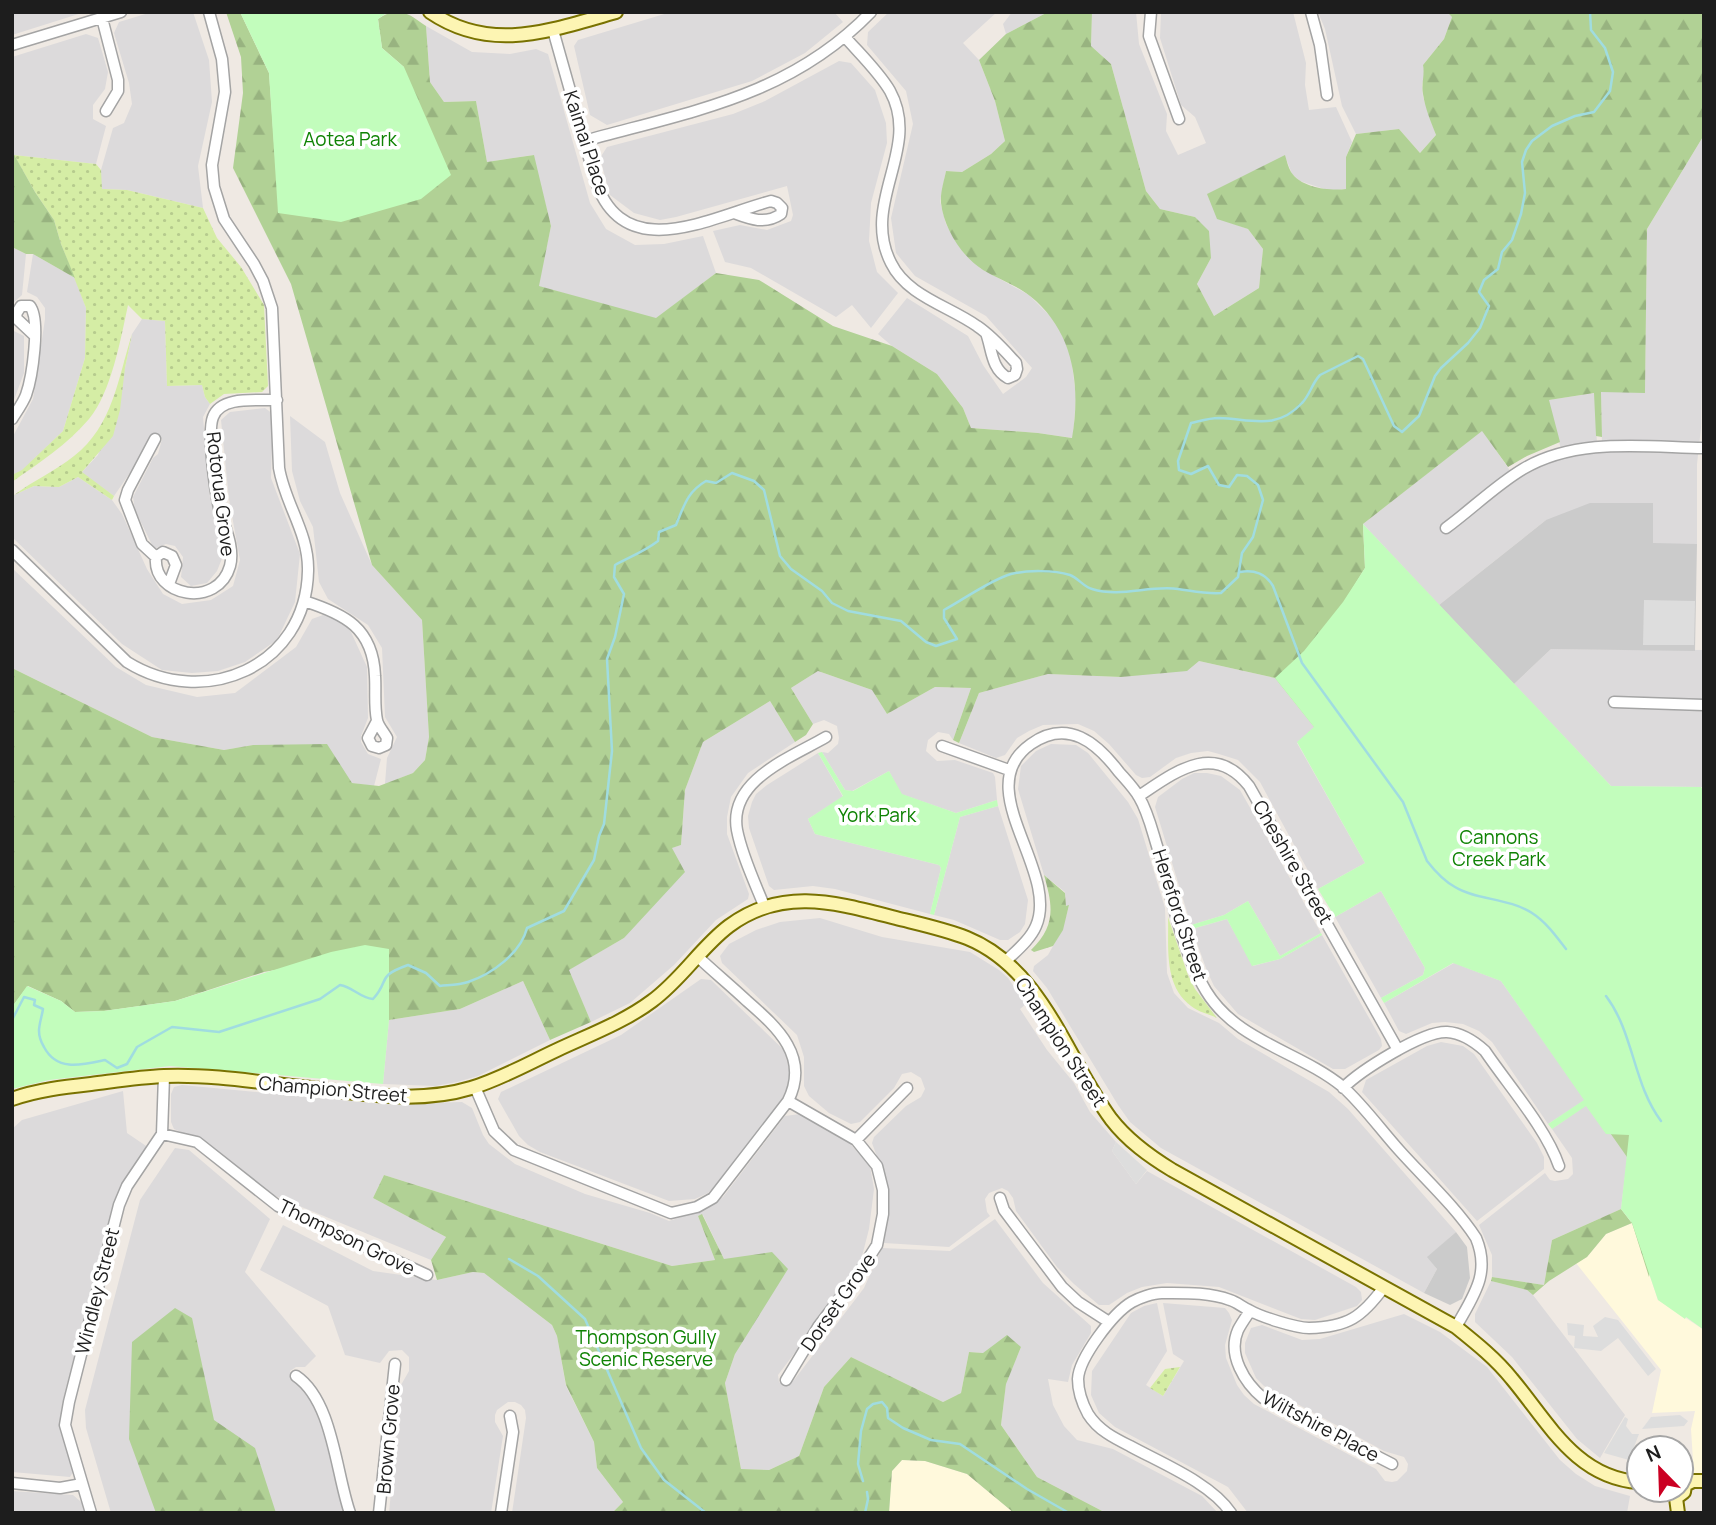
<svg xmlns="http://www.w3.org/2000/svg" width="1716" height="1525" viewBox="0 0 1716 1525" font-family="Manrope,sans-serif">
<defs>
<pattern id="grass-dots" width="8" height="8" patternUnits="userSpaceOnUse" patternTransform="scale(1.75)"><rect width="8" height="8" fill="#d5eda5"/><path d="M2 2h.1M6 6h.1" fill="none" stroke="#b6cb8e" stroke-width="1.8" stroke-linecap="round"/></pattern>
<pattern id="forest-firs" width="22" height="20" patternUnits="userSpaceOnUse" patternTransform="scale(1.75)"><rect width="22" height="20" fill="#b1d195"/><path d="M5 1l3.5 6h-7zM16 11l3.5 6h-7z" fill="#98b380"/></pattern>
</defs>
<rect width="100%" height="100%" fill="#efe9e3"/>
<!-- residential -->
<path fill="#dcdadb" d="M12 12H85L12 35Z
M152 12H193L209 60 212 102 198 166 203 208 127 190 101 189V170L113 128 124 123 132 104 129 83 114 33 119 22Z
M671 12H834L843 22 805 53 752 81 607 125 590 115 574 46 578 40Z
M889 12H997L963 43 979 60 995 101 1005 141 991 154 962 172 946 171 940 201 946 224 961 249 980 268 1029 295 1057 323 1071 355 1076 397 1073 438 1038 433 971 428 963 408 937 374 892 346 878 334 907 298 968 336 983 365 1003 394 1026 377 1032 368 986 316 915 276 896 253 891 218 913 124 906 91 867 45 868 32Z
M1012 12H1048L1006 34 1003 24Z
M1092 12H1136L1139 44 1167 114 1166 131 1178 155 1206 143 1195 117 1181 105 1160 38 1161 12H1293L1306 63 1305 85 1309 110 1336 107 1352 142 1346 157V189L1330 191 1300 181 1292 174 1285 156 1217 218 1248 229 1263 249 1259 288 1214 316 1197 284 1211 258 1195 217 1160 209 1146 191 1111 64 1091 46Z
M1318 12H1447L1452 17 1444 39 1423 65 1425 74 1422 85 1423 97 1436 135 1420 153 1399 129 1356 134 1342 106 1325 29Z
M426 26 472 52 510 54 536 49 548 54 590 203 606 229 635 245 664 244 703 236 716 273 656 319 538 286 551 226 533 155 487 162 476 101 444 102 430 82Z
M86 34 98 38 108 72 105 89 93 105V119L106 126 96 164 14 155 12 57Z
M839 61 851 63 875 90 886 123 887 143 871 203 869 241 877 272 898 293 871 328 852 305 836 317 751 268 725 262 713 231 740 225 767 230 791 221 793 215 787 186 676 217 660 220 634 213 610 195 600 158 607 147 733 114 765 101Z
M1704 135V272L1701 428 1697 464V544H1653L1546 520 1439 605 1363 524 1482 430 1513 475 1562 453 1548 400 1595 393 1597 446H1602L1601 392H1645L1647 229Z
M12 247 26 254 22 295 12 304Z
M33 254 75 278 86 308 85 358 63 431 22 471 12 475V438L33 399 45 319V308L37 297 27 292Z
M142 319 165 321 167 386 202 385 205 397 210 404 203 417 210 498 222 542 223 556 217 571 207 583 191 586 181 577 183 557 175 546 166 544 154 549 135 510 133 497 153 458 158 454 162 439 152 435 145 451 114 496 81 473 98 455 125 368 132 334Z
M12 330 24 336V373L12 405Z
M265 408 273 414 271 478 300 554 295 602 277 640 245 662 218 671 192 673 162 670 122 644 12 537 14 495 34 486 59 487 78 477 112 500 122 514 147 569 163 594 182 604 211 600 233 586 240 560 229 499 221 420 230 412Z
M290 416 325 442 340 493 372 565 422 620 429 737 425 760 413 773 385 784 387 758 397 737 385 717 382 648 368 625 328 599 319 582 313 527 300 501 292 471Z
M12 568 116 667 146 685 197 697 235 693 296 647 312 619 323 615 339 618 351 632 367 667 368 718 361 736V742L368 754 381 759 374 786 352 783 253 745 224 750 152 737 12 668Z
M1551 649 1704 650V787L1611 786 1514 684Z
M1199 661 1275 678 1315 728 1297 743 1365 863 1318 889 1260 782 1238 760 1219 754 1208 751 1191 753 1176 758 1150 777 1142 778 1136 775 1109 744 1094 731 1078 724 1043 725 1029 731 1017 738 1005 755 996 758 959 743 979 693 1048 674 1121 677Z
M818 671 872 690 887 714 935 687 971 688 953 740 949 734 938 732 928 740 926 751 937 761 955 760 993 773 995 777 997 800 956 813 901 794 889 771 852 791 845 790 822 752 828 753 838 744 839 738 837 726 824 720 813 724 791 688Z
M770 701 795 742 748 773 731 797 727 817V834L749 894 748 899 716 920 674 965 630 1003 591 1022 568 970 624 938 671 848 681 845 685 790 703 742Z
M1051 744 1076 745 1088 753 1128 802 1138 819 1165 908 1167 973 1174 993 1188 1008 1219 1023 1238 1039 1329 1092 1348 1109 1456 1232 1428 1257 1437 1269 1424 1293 1161 1148 1130 1122 1118 1105 1047 988 1033 971 1034 966 1048 955 1062 930 1069 906H1066L1065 892 1044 875 1018 789 1021 766 1036 751Z
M818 753 843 797 808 819 815 834 939 865 941 868 930 914 835 889 813 886 774 890 769 886 749 828 748 816 752 802 756 794 767 785Z
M1194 773H1207L1221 776 1240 790 1321 933 1280 956 1248 901 1224 915 1191 925 1155 807 1158 797 1182 779Z
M998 806 1028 900 1025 924 1020 932 1008 940H1000L954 920 934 915 960 817Z
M1381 891 1425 968 1423 975 1381 998 1335 917Z
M820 918 882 937 970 952 999 970 1008 978 1026 1004 1020 1009 1047 1050 1074 1083 1090 1112 1116 1142 1112 1151 1136 1184 1147 1171 1356 1287 1361 1292 1362 1300 1357 1306 1315 1320 1301 1319 1219 1287 1167 1283 1142 1287 1127 1293 1109 1305H1099L1074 1284 1057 1267 1016 1211 1013 1198 1008 1191 1002 1188 989 1193 985 1199 987 1212 990 1216 949 1247 884 1243 888 1187 872 1143 874 1137 906 1106 921 1097 925 1089 921 1078 911 1072 902 1074 894 1088 860 1122 851 1124 829 1113 809 1096 804 1086V1057L797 1035 722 963 720 956 729 944 756 930 780 922Z
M1227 919 1253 966 1280 959 1322 935 1381 1039 1382 1046 1379 1050 1345 1069H1333L1238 1014 1214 986 1207 971 1192 929Z
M1454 963 1501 981 1585 1100 1548 1124 1492 1042 1479 1031 1463 1024 1445 1022 1432 1023 1406 1034 1399 1031 1384 1003Z
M701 979 711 980 785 1051 790 1075 787 1096 722 1179 708 1193 695 1199 669 1201 540 1152 528 1145 519 1136 498 1099 501 1092 621 1035Z
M523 981 550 1040 478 1076 457 1082 435 1086 383 1084 389 1020 460 1009Z
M1441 1042 1463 1046 1474 1054 1537 1143 1544 1157V1169L1477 1221 1362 1092 1366 1080 1427 1046Z
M182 1085 383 1104 462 1102 472 1108 483 1135 489 1144 515 1164 585 1194 650 1213 669 1221 703 1210 723 1197 785 1116 800 1114 845 1138 870 1166 874 1189 869 1229 859 1268 781 1371 778 1375 779 1382 786 1386 794 1380 864 1288 882 1248 950 1251 995 1219 1043 1283 1091 1326V1333L1072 1365 1068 1382 1048 1379 1053 1405 1064 1426 1077 1440 1113 1449 1202 1496 1218 1513H1106L1037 1477 1001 1425 1006 1383 1021 1347 983 1353 969 1352 961 1393 943 1402 851 1357 824 1387 799 1456 769 1470 741 1469 725 1383 735 1354 724 1259 703 1215 698 1216 715 1260 672 1266 384 1175 373 1198 446 1237 431 1260 275 1196 188 1135 174 1129 171 1122V1094L174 1087Z
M123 1091 127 1133 152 1150 126 1177 112 1208 62 1405 61 1419 73 1472 70 1477 12 1472V1129L22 1120Z
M1586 1105 1630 1134 1621 1209 1552 1240 1544 1285 1492 1277V1255L1479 1225 1545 1173 1550 1180 1555 1181 1568 1179 1573 1174 1572 1158 1552 1129Z
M175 1148 189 1150 270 1219 245 1272 316 1356 305 1367H296L290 1371 292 1379 309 1392 335 1446 350 1513H111L86 1428 85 1410 140 1200Z
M283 1225 373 1271 437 1280 473 1272 484 1273 552 1325 557 1336 566 1386 594 1442 597 1468 623 1502 612 1513H512L526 1418 525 1410 521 1405 515 1402H508L497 1410 495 1415V1422L503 1436 491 1513H389L401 1385 409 1371V1357L402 1350 389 1351 380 1363 345 1355 328 1306 260 1270Z
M1491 1281 1527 1290 1533 1295 1625 1415 1600 1458 1577 1439 1512 1357 1475 1322V1314Z
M1157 1303 1167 1351 1146 1385 1163 1396 1184 1361 1173 1354 1163 1303 1225 1308 1229 1313 1232 1320 1225 1345 1226 1358 1237 1385 1244 1395 1254 1404 1376 1469 1385 1481 1392 1482 1397 1481 1407 1471 1408 1464 1404 1457 1384 1451 1264 1386 1256 1378 1245 1353V1343L1251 1328 1262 1325 1302 1340 1320 1339 1404 1314 1440 1332 1487 1367 1560 1460 1576 1474 1595 1486 1630 1496 1627 1513H1248L1228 1487 1115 1427 1099 1413 1091 1395 1092 1371 1131 1313 1144 1306Z
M12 1491 73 1495 87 1507 88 1513H12Z"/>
<!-- education -->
<path fill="#fff9dc" d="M1632 1223 1658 1300 1704 1330V1474L1694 1476 1691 1429 1695 1411 1652 1413 1661 1370 1576 1263 1587 1257 1606 1234Z
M902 1460 925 1461 967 1474 1014 1513H889L892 1471Z"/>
<!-- religious -->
<path fill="#cbcbcb" d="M1590 503H1653V543L1697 544 1695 651 1551 649 1514 684 1439 605 1546 520Z
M1456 1232 1467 1247 1470 1278 1462 1299 1450 1305 1424 1293 1437 1269 1427 1257Z"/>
<!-- grass -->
<path fill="url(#grass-dots)" d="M14 155 96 164 101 170 102 189 127 190 203 208 217 238 241 267 264 305 268 386 262 392 224 394 210 404 205 397 202 385 167 386 165 321 142 319 128 305C121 338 111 393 89 419 68 444 39 463 12 482V475L22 470 63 431 85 358 86 308 61 244 54 220 35 192Z
M132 334 125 368 120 410 113 436 82 472 114 496 112 500 78 477 59 487 34 486 14 495C33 481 55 471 74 456 113 426 118 378 132 334Z
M1168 917 1188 975 1195 989 1217 1018C1209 1014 1198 1012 1191 1006 1163 985 1169 947 1168 917Z
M1180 1367 1163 1396 1150 1388 1165 1369Z"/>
<!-- forest -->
<path fill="url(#forest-firs)" d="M226 12H240L269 73 279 213 404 67 382 48 378 19C398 5 408 13 426 26L430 82 444 102 476 101 487 162 534 155 551 226 539 286 656 318 716 273 759 280 833 326 892 346 937 374 963 408 971 428 1038 433 1072 438C1081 386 1074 331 1030 296 1016 285 998 279 983 270 961 256 944 228 941 203 940 193 944 181 946 171L962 172 991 154 1005 141 995 101 979 60 1006 34 1048 12H1092L1091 46 1111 64 1146 191 1160 209 1195 217 1209 231 1211 258 1197 284 1214 316 1259 288 1263 249 1248 229 1217 219 1207 194 1285 155C1287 161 1288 167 1291 172 1301 188 1330 191 1346 189V157L1356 134 1399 129 1420 153 1436 135C1431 122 1425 108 1423 94 1421 84 1425 75 1423 65L1444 39 1452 17 1447 12H1704V135L1647 229 1645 393 1601 392 1602 437 1596 436 1594 393 1549 400 1560 442 1527 456 1508 467 1482 431 1363 524 1365 568 1344 602 1670 1171 1649 1277 1632 1223 1606 1234 1587 1257 1549 1281 1533 1295 1527 1290 1491 1281 1492 1277 1544 1285 1552 1240 1621 1209 1631 1222 1634 1167 1547 1043 1508 981 1315 728 1275 678 1199 661 1187 671 1121 677 1048 674 979 693 959 743 953 740 971 688 935 687 887 714 872 690 818 671 791 688 813 724 806 735 795 742 770 701 703 742 685 790 681 845 672 848 685 872 624 938 569 970 591 1022 550 1040 523 981 460 1009 389 1020V950L264 972 175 1001 104 1011 75 1012 61 1001 28 986 12 1007V668L152 737 224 750 253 745 327 744 352 783 379 786 413 773 425 760 429 737 422 620 372 565 291 284 233 168 243 93 241 57Z
M12 151 35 192 54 220 61 244 75 278 33 254H26L12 247Z
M1044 875 1065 893 1066 906 1069 905 1063 930 1053 946 1034 952 1031 950C1056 925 1053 907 1044 875Z
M384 1175 672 1266 715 1260 698 1216 702 1214 724 1259 772 1252 788 1269 735 1354 725 1383 741 1469 769 1470 799 1456 824 1387 851 1357 943 1402 961 1393 969 1352 983 1353 1007 1335 1021 1347 1006 1384 1001 1425 1037 1477 1106 1513H1014L967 1474 925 1461 902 1460 892 1471 889 1513H612L623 1502 597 1468 594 1442 566 1385 557 1336 552 1325 484 1273 473 1272 437 1280 431 1260 446 1237 373 1198Z
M175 1308 192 1318 214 1420 255 1448 276 1513H156L129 1439 132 1342Z"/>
<!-- park -->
<path fill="#c2fdbc" d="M240 12H388L378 19 382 48 404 67 451 175 421 199 341 222 278 213 269 73Z
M1363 524 1611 786 1701 787 1704 792V1330L1686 1317 1685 1319 1658 1300 1632 1223 1621 1209 1629 1135 1606 1134 1586 1106 1552 1129 1548 1124 1584 1100 1501 981 1453 963 1384 1003 1381 998 1423 975 1425 968 1381 891 1335 917 1318 889 1365 863 1297 742 1314 727 1275 678 1304 651 1343 602 1365 568Z
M822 752 845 790 853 791 889 771 902 794 956 813 997 800 998 806 960 817 934 915 930 914 941 868 939 865 815 834 808 819 843 796 818 753Z
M1248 901 1280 956 1321 933 1322 935 1280 959 1252 966 1227 919 1192 929 1191 925 1224 915Z
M365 945 389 949V1020L383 1084 170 1066 49 1080 12 1089V1007L27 986 61 1001 75 1012 104 1011 175 1001 331 952Z"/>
<!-- parking -->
<path fill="#ddd" d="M1644 600 1695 601 1694 645H1643Z
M1116 1142 1147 1170 1136 1184 1112 1151Z
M1605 1317 1618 1320 1656 1369 1648 1376 1618 1338 1601 1351 1574 1348 1575 1336 1568 1335 1567 1323 1584 1325 1583 1336 1598 1337 1593 1326Z
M1680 1415 1688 1421 1684 1426 1642 1429 1651 1417Z
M1625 1417 1628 1419 1626 1426 1632 1434H1639L1629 1460 1604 1453Z"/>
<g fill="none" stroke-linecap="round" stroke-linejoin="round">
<!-- stream -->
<path stroke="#a0dce0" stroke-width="2.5" d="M1240 572C1254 569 1266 574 1273 586L1302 663 1403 802 1427 861C1434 870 1444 881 1455 887 1476 900 1509 898 1532 913 1546 922 1556 936 1566 949
M1606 996C1634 1033 1633 1084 1661 1121
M12 1020 24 997 35 1000 34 1005 43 1009C42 1016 39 1024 39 1031 39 1037 41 1042 44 1047 57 1072 82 1065 105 1060L117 1068 127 1064 137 1047 172 1027 219 1032 320 999 340 985C353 987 360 998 373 999 391 979 375 977 408 965L426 973 440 986C449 985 459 985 468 982 492 974 521 953 527 928L564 911 594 860 599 836 604 824 612 751 607 659 615 637 624 594 614 577 615 565C630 557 645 551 658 541L659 532 676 525C684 506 687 492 706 481L716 483 732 473 754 481 764 490 780 556 791 569 822 591 832 603 848 611 901 621 926 642 936 646 957 639 944 618V610C963 600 990 580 1011 574 1027 570 1054 570 1070 575 1078 578 1084 587 1092 589 1121 598 1149 585 1178 589 1193 591 1205 594 1221 593L1238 577 1242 553 1253 537 1263 500 1258 485 1247 476 1237 475 1229 487 1219 485 1208 466 1191 474 1179 470 1178 461 1191 423C1200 421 1209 418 1219 418 1251 419 1276 431 1302 403 1310 395 1312 383 1320 375L1358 356 1363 359 1394 426 1402 432 1419 416 1435 376 1441 368 1468 343 1480 328 1489 306 1479 292 1484 280 1498 269 1502 252 1512 240 1521 214 1525 193 1522 162 1526 150 1532 141 1552 126 1575 116 1594 112 1610 91 1613 72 1605 48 1591 30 1590 12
M509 1259 538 1276 585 1319 641 1448 664 1480 706 1513
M863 1481 858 1464 861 1431 867 1409 873 1404 882 1402 887 1408 888 1418 903 1428 931 1440 960 1444 1027 1489 1069 1513
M865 1513 868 1499 867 1492"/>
<!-- street casing -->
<g stroke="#a4a4a4" stroke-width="13">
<path id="street" d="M1151 12 1149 36 1179 119
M1311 12 1320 45 1327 95
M102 18 118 80V91L106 111
M553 30 595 179C623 267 711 217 771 201L777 203 782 208 781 214C765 225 750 219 734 213
M845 37C860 54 879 72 890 91 922 149 860 202 891 263 907 296 949 306 977 326 992 336 1004 350 1016 363L1017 369 1015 375 1008 378C991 369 992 349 986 333
M12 45 121 12
M584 141C692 111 790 96 871 12
M12 419C17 411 23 403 26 395 32 378 41 320 30 306H21L16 314 17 319 34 335
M155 439 128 490 125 500 142 544 156 557
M1446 528C1472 509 1496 485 1523 469 1577 437 1644 447 1704 448
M12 550 127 662C204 710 306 667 308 571 309 533 285 504 279 468L272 308 263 281 254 264 224 219 214 187 212 165 225 92 222 59 209 12
M169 584 176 565 172 556 163 552 156 557C152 597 218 609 230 566 235 547 224 526 219 508 215 491 207 432 213 417 221 395 258 401 277 400
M304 601C345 614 373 628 375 676 376 690 374 706 377 720 378 726 384 732 387 738L386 745 379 748 372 746 368 738 377 721
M1614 702 1704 705
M942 746 1009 770
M1139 796C1175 772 1214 741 1249 786L1398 1050
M765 908C755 883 742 856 737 830 728 780 792 757 826 737
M1005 962C1016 951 1030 940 1036 926 1060 870 968 788 1031 744 1068 718 1097 743 1119 772 1126 780 1134 788 1139 797 1148 812 1152 830 1157 846 1170 891 1182 952 1206 991 1237 1042 1299 1051 1343 1087 1363 1105 1381 1130 1399 1150 1424 1178 1455 1206 1476 1238 1491 1274 1473 1296 1456 1327
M475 1087 494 1131 514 1150 671 1213 697 1207 713 1198 788 1101C810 1057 778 1028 747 1001 731 986 714 972 698 957
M1343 1088C1360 1071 1422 1031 1447 1032 1462 1033 1474 1041 1485 1051 1508 1085 1546 1128 1559 1166
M162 1134 197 1142 278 1206 427 1275
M856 1140 907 1088
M1000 1198 1004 1210 1062 1287 1078 1302 1109 1322
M1250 1311C1246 1317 1241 1324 1238 1330 1227 1355 1245 1383 1263 1398L1392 1464
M296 1376C333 1401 336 1474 350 1513
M786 1380 818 1327 859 1273 877 1245 883 1214V1190L877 1166 856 1140 788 1101
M12 1483 60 1488 82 1484
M91 1513 65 1425 69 1402 119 1205 127 1186 162 1134 164 1076
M379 1513 395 1364
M501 1513 513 1432 510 1416
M1231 1513C1211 1483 1161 1463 1130 1446 1114 1438 1098 1430 1088 1414 1082 1403 1078 1392 1078 1379 1079 1358 1113 1313 1132 1302 1139 1298 1153 1293 1162 1293 1184 1293 1209 1292 1230 1300 1237 1302 1242 1307 1249 1310 1261 1317 1296 1328 1309 1328 1348 1327 1362 1317 1384 1287"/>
</g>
<!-- secondary casing -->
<g stroke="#797200" stroke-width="16">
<path id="secondary" d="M430 12C492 54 551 30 616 12
M12 1099C37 1090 64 1087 91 1084 115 1081 140 1077 164 1076 213 1074 263 1083 311 1088 365 1094 418 1104 471 1088 501 1079 529 1063 557 1050 589 1035 624 1022 652 1001 682 979 701 947 729 926 783 886 837 903 896 918 920 924 944 929 967 938 1043 969 1066 1058 1111 1119 1128 1141 1149 1156 1172 1170L1456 1327C1476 1343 1496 1359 1512 1379 1548 1422 1576 1478 1639 1482
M1685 1485 1693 1481H1704
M1676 1498 1684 1492 1685 1485
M1676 1498 1678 1513"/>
</g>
<!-- street -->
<use href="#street" stroke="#fff" stroke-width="10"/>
<!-- secondary -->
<use href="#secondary" stroke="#fdf5b3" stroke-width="12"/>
</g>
<g text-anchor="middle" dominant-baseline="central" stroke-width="7" stroke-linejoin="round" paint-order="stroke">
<!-- park labels -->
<g font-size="19" fill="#0f8304" stroke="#fff">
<text x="350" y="139">Aotea Park</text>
<text x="877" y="815">York Park</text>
<text x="1499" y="837">Cannons<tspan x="1499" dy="22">Creek Park</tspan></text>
<text x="646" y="1337">Thompson Gully<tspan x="646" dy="22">Scenic Reserve</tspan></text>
</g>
<!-- street labels -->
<g font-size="19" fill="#1d1d1d" stroke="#fff">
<text transform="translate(587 143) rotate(72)">Kaimai Place</text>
<text transform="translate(221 494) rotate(83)">Rotorua Grove</text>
<text transform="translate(1293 862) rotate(60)">Cheshire Street</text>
<text transform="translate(1180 915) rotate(72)">Hereford Street</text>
<text transform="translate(1061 1042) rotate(57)">Champion Street</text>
<text transform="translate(333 1089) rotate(5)">Champion Street</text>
<text transform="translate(347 1237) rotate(26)">Thompson Grove</text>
<text transform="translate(97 1291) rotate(-76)">Windley Street</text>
<text transform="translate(838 1302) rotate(-55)">Dorset Grove</text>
<text transform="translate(1321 1426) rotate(28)">Wiltshire Place</text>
<text transform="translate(388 1439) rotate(-85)">Brown Grove</text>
</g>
</g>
<!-- border -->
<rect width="1716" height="1525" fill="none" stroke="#1d1d1d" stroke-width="28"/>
<!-- north arrow -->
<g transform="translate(1660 1469) rotate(337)"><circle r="33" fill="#ffffff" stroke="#a5a5a5" stroke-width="2"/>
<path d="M0-5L12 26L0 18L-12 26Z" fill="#cb0022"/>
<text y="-10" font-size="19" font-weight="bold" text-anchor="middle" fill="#1d1d1d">N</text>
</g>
</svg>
